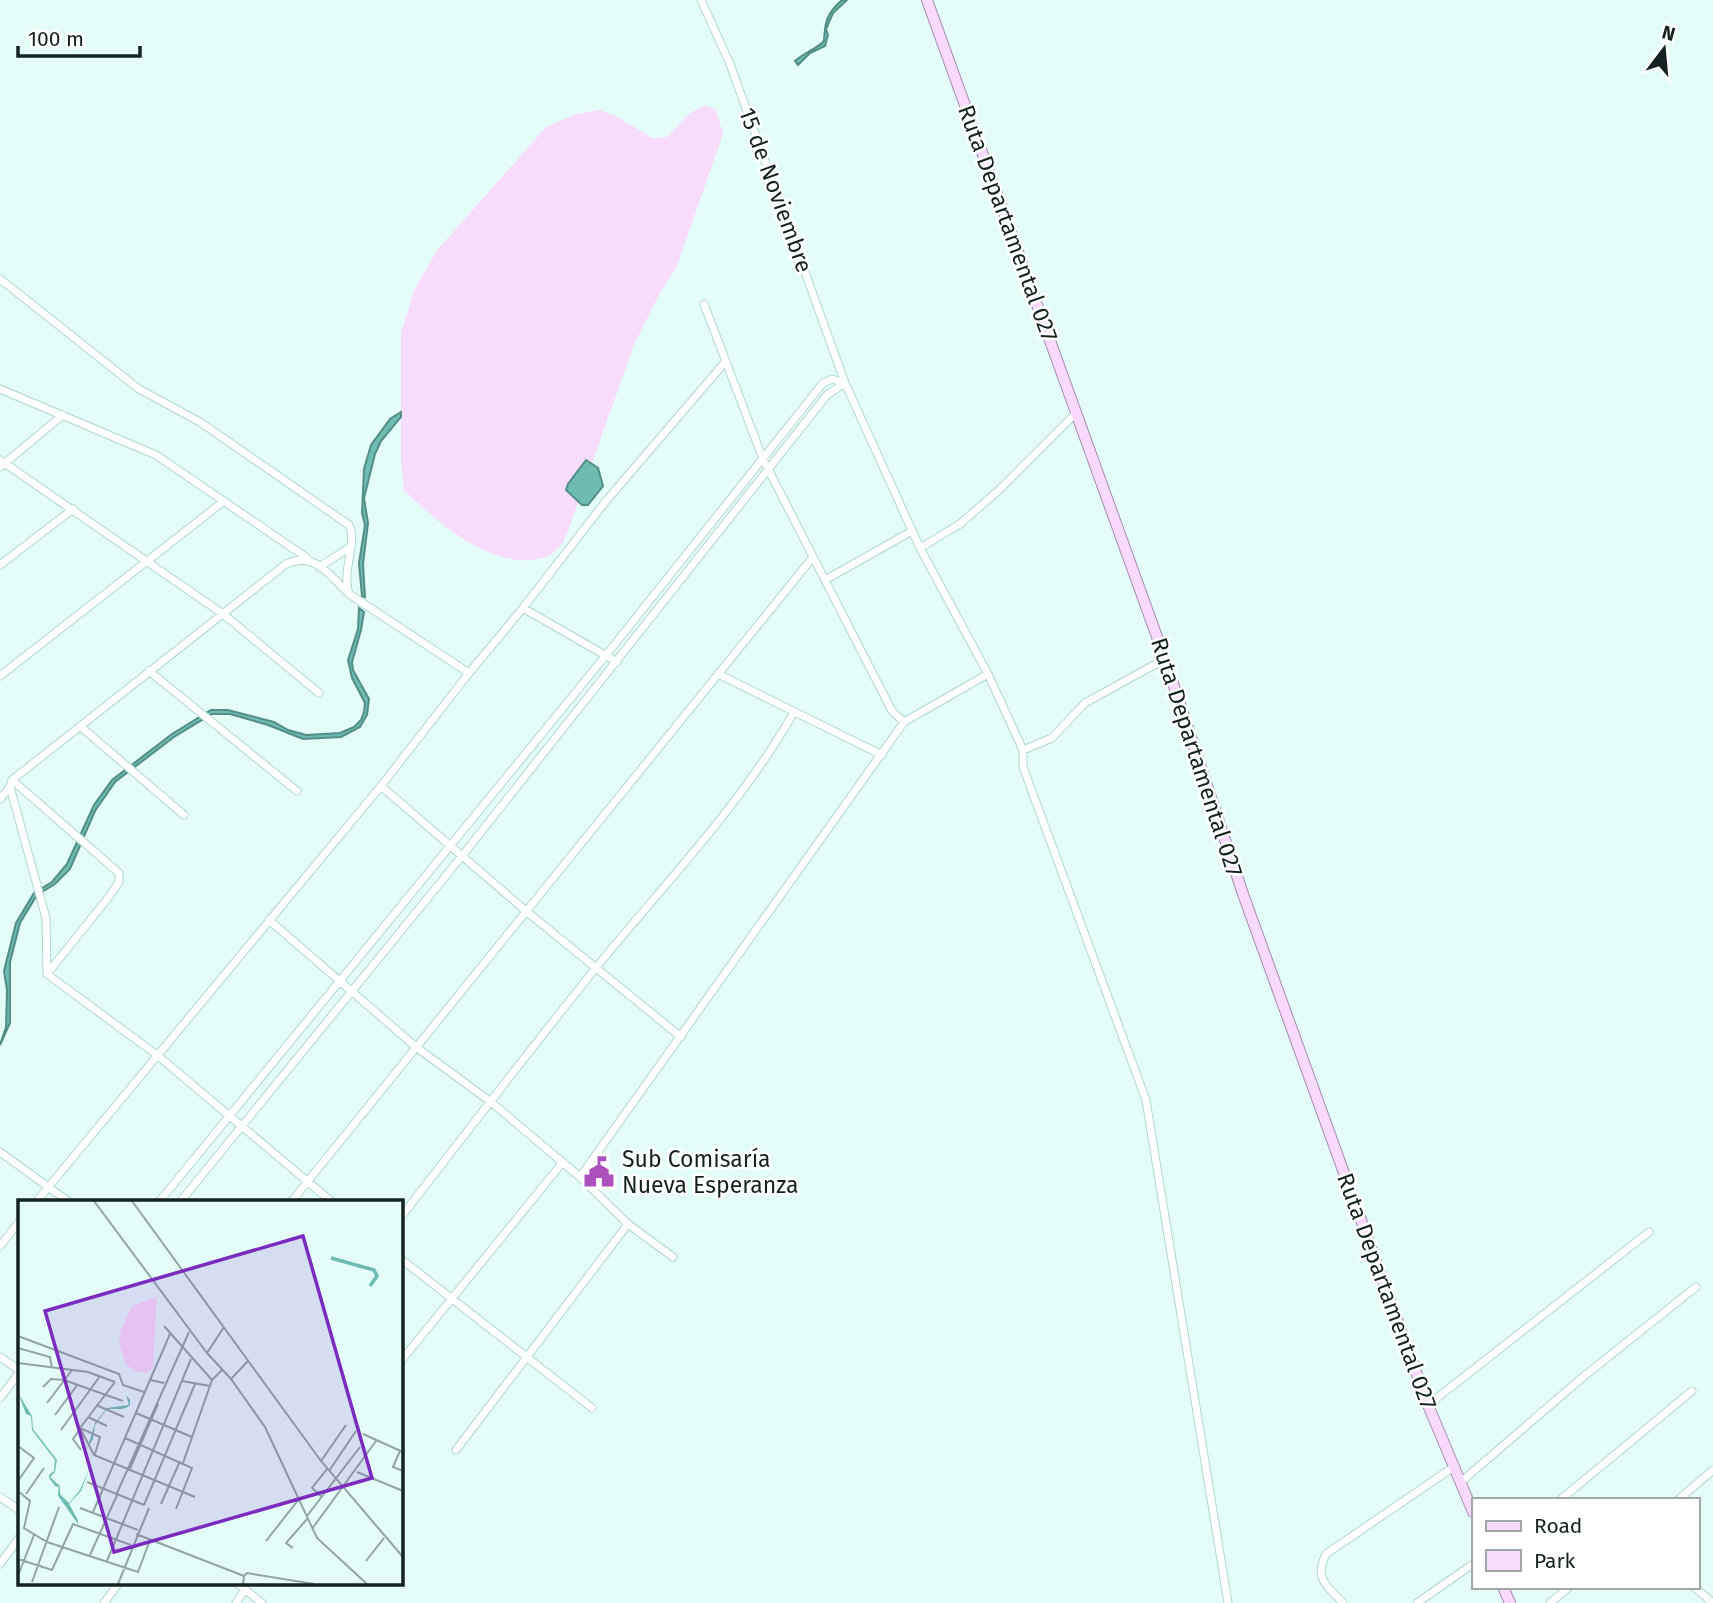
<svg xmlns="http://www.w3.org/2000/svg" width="1713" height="1603" viewBox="0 0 1713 1603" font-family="'Fira Sans',sans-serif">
<rect width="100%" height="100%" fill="#e5fdf9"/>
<!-- green -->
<path fill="#f7dcfc" d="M705 105 716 110 723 134 677 266 659 295 634 345 564 542C559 547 554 553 548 556 497 576 437 522 404 490L401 462V332L415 288 438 249 546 127 576 114 600 110 616 116 652 138 667 137 689 114Z"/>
<!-- water -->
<path fill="#6ebcb1" stroke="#538e86" stroke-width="2" d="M842 0H847L833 13 826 29 828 35 825 46 810 53 798 65 795 61C804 53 818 48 824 41 825 22 826 14 842 0Z
M401 412V417L381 441 375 454 364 498 368 523 363 564 365 597 362 596 359 563 365 525 362 513 364 469 371 445 390 419Z
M586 460 598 468 603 486 588 505H582L566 490 568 484Z
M359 608 364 612 361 630 352 662 353 670 369 699 367 715 360 727 341 737 303 739 268 725 230 714H212L174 737 115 782 95 811 70 869 55 884 37 895 20 923 10 962V1023L0 1045 6 1027 7 990 4 971 16 923 34 893 52 882 67 864 94 805 112 780 172 734 211 710H228L274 722 288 730 306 735 340 733 354 727 361 720 364 712 365 703 352 678 348 660 358 629Z"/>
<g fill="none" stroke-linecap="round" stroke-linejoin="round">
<!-- minor casing -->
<g stroke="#b0d7d0" stroke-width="9">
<path id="minor" d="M701 0 730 64 845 383 920 548 960 524 999 490 1076 413
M0 279 139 389 200 422 349 525C358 542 341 571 349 594L469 673
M704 304 763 459 892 711 904 722
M0 389 156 455 307 558
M0 460 223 614 319 693
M0 467 63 415
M920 548 988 674 1023 750 1052 738 1085 703 1165 659
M0 565 73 509
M319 567 349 548
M825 580 912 531
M523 608 606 501 726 361
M149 671 297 791
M718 674 882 755
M0 676 224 501
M80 726 184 815
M1023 750V767L1146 1100 1228 1603
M12 780 119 873V882L108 898 47 974
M381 786 526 911 681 1037
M0 799 10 787
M269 920 416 1047 491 1102 580 1177 628 1224 456 1450
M0 1152 69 1202
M580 1177 904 722 988 674
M36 1202 381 786 469 673 523 608 617 662
M159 1202 607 654 823 383 832 379 845 383
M180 1202 462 856 827 395 845 383
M291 1202 813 557
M332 1202 157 1055 47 974 46 918 10 787 12 780 286 564C315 551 329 575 349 594
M401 1217C465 1134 529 1051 595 969 664 884 740 807 794 712
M628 1224 673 1257
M0 1246 19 1222
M401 1259 592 1408
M0 1357 19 1370
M401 1361 563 1162
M0 1398 19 1373
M1428 1405 1649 1232
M1462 1481 1583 1377 1696 1287
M0 1497 19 1510
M1560 1500 1692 1391
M1678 1500 1713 1470
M0 1564 19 1538
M238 1584 262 1603
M1694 1587 1713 1603
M104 1603 118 1584
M236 1603 245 1589
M1343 1603C1326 1585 1314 1579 1326 1554L1455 1466
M1417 1603 1473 1564
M1550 1603 1569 1587"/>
</g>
<!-- primary casing -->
<g stroke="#a58ab0" stroke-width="12">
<path id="primary" d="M927 0 1165 659 1243 894 1428 1405 1473 1512
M1503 1587 1510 1603"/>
</g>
<!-- minor -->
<use href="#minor" stroke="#fff" stroke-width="7"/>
<!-- primary -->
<use href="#primary" stroke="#f8dafe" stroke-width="10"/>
</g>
<!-- icons -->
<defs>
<g id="civic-bare" transform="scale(2.415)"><path d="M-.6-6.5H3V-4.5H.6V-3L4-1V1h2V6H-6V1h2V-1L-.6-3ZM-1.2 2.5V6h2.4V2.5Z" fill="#ab51bd" stroke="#fff" stroke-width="2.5" paint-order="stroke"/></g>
</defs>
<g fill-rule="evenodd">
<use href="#civic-bare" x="599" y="1172"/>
</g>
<g text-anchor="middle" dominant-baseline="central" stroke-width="5" stroke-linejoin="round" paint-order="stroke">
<!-- street labels -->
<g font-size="23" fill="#142321" stroke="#fff">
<text transform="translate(776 190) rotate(70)">15 de Noviembre</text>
<text transform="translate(1008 223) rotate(70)">Ruta Departamental 027</text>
<text transform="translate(1197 757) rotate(72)">Ruta Departamental 027</text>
<text transform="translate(1387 1291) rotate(70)">Ruta Departamental 027</text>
</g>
<!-- poi labels -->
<g font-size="23" fill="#142321" stroke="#fff" text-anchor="start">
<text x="622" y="1159">Sub Comisaría<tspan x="622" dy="26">Nueva Esperanza</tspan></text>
</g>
</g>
<!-- overview -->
<g transform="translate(18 1200)">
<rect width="385" height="385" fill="#e5fdf9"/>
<path d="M139 96 135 168 128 173 116 171 107 163 101 143 103 129 114 106Z" fill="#f7dcfc"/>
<path d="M108 187V195L112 200V205L110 207 104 209H89L77 225 75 239 69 249 72 267 63 291 51 304 60 320V324L41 297 40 294 41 287 37 286 31 278V275L36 271 37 260 14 230 13 216 8 214 0 193 14 216 15 229 39 260 37 272 32 277 42 286V294L51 303 62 290 72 267 69 249 77 223 89 208 111 205 108 195Z" fill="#6ebcb1"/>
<path fill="none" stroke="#6ebcb1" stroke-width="3.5" d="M313 58 356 70 359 76 352 86"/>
<path fill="none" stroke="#91a6a3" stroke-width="2" d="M76 1 189 153 206 127M114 1 303 261 385 357M146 126 194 180M0 136 101 174 105 185 126 192M0 148 32 157 34 168M189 153 213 179 230 161M0 163 70 172 97 182M213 179 247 227 299 338 349 384M132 180 152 134M164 181 192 186M25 187 33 179 46 180 105 201M29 203 54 170M78 205 106 217M118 213 174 237M37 215 60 184M70 217 89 226M62 228 76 255 177 297M62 228 97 182M62 228 82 237 77 254M62 229 55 239 63 250M43 230 82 176M345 234 385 252M107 238 174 268 158 309M0 246 16 258 0 281M382 251 375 267 385 271M303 261 328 225M165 263 194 180 205 169M111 271 140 204M311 271 338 231M339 272 385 291M69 282 126 305M0 291 12 301 6 328 29 342 120 372 132 340M99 293 171 132M8 294 26 268M304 297 294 288 309 269M143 304 162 261M126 305 177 184M62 308 120 330M75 312 132 180 146 183M289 316 342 247M294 329 358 241M118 334 226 376 225 384M248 341 281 299M275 348 268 343 290 318M72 355 100 293M0 359 34 370 55 324 113 345M89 361 173 159M348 361 366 338M1 373 16 335M226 376 229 373 296 384M14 382 41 307M100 384 131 308"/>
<path fill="#7b2cbf" fill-opacity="0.15" stroke="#7b2cbf" stroke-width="3.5" d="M285 36 354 278 96 352 27 111Z"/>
<rect width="385" height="385" fill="none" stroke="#142321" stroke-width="3.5"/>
</g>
<!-- legend -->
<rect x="1472" y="1498" width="228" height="91" fill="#ffffff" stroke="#a1a7a6" stroke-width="2"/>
<rect x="1486" y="1521" width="35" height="10" fill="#f8dafe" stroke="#a1a7a6" stroke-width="2"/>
<text x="1534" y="1533" font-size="21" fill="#142321">Road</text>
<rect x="1486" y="1550" width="35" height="21" fill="#f7dcfc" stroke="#a1a7a6" stroke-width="2"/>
<text x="1534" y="1568" font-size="21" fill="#142321">Park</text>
<!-- north arrow -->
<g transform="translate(1664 49) rotate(16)" stroke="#ffffff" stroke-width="5" paint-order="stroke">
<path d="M0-5L12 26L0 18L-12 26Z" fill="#142321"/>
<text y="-10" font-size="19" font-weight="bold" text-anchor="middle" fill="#142321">N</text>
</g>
<!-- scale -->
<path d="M18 46v10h122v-10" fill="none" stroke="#142321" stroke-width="3.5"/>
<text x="28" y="46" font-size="21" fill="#142321" stroke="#ffffff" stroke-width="5" paint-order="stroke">100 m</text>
</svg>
